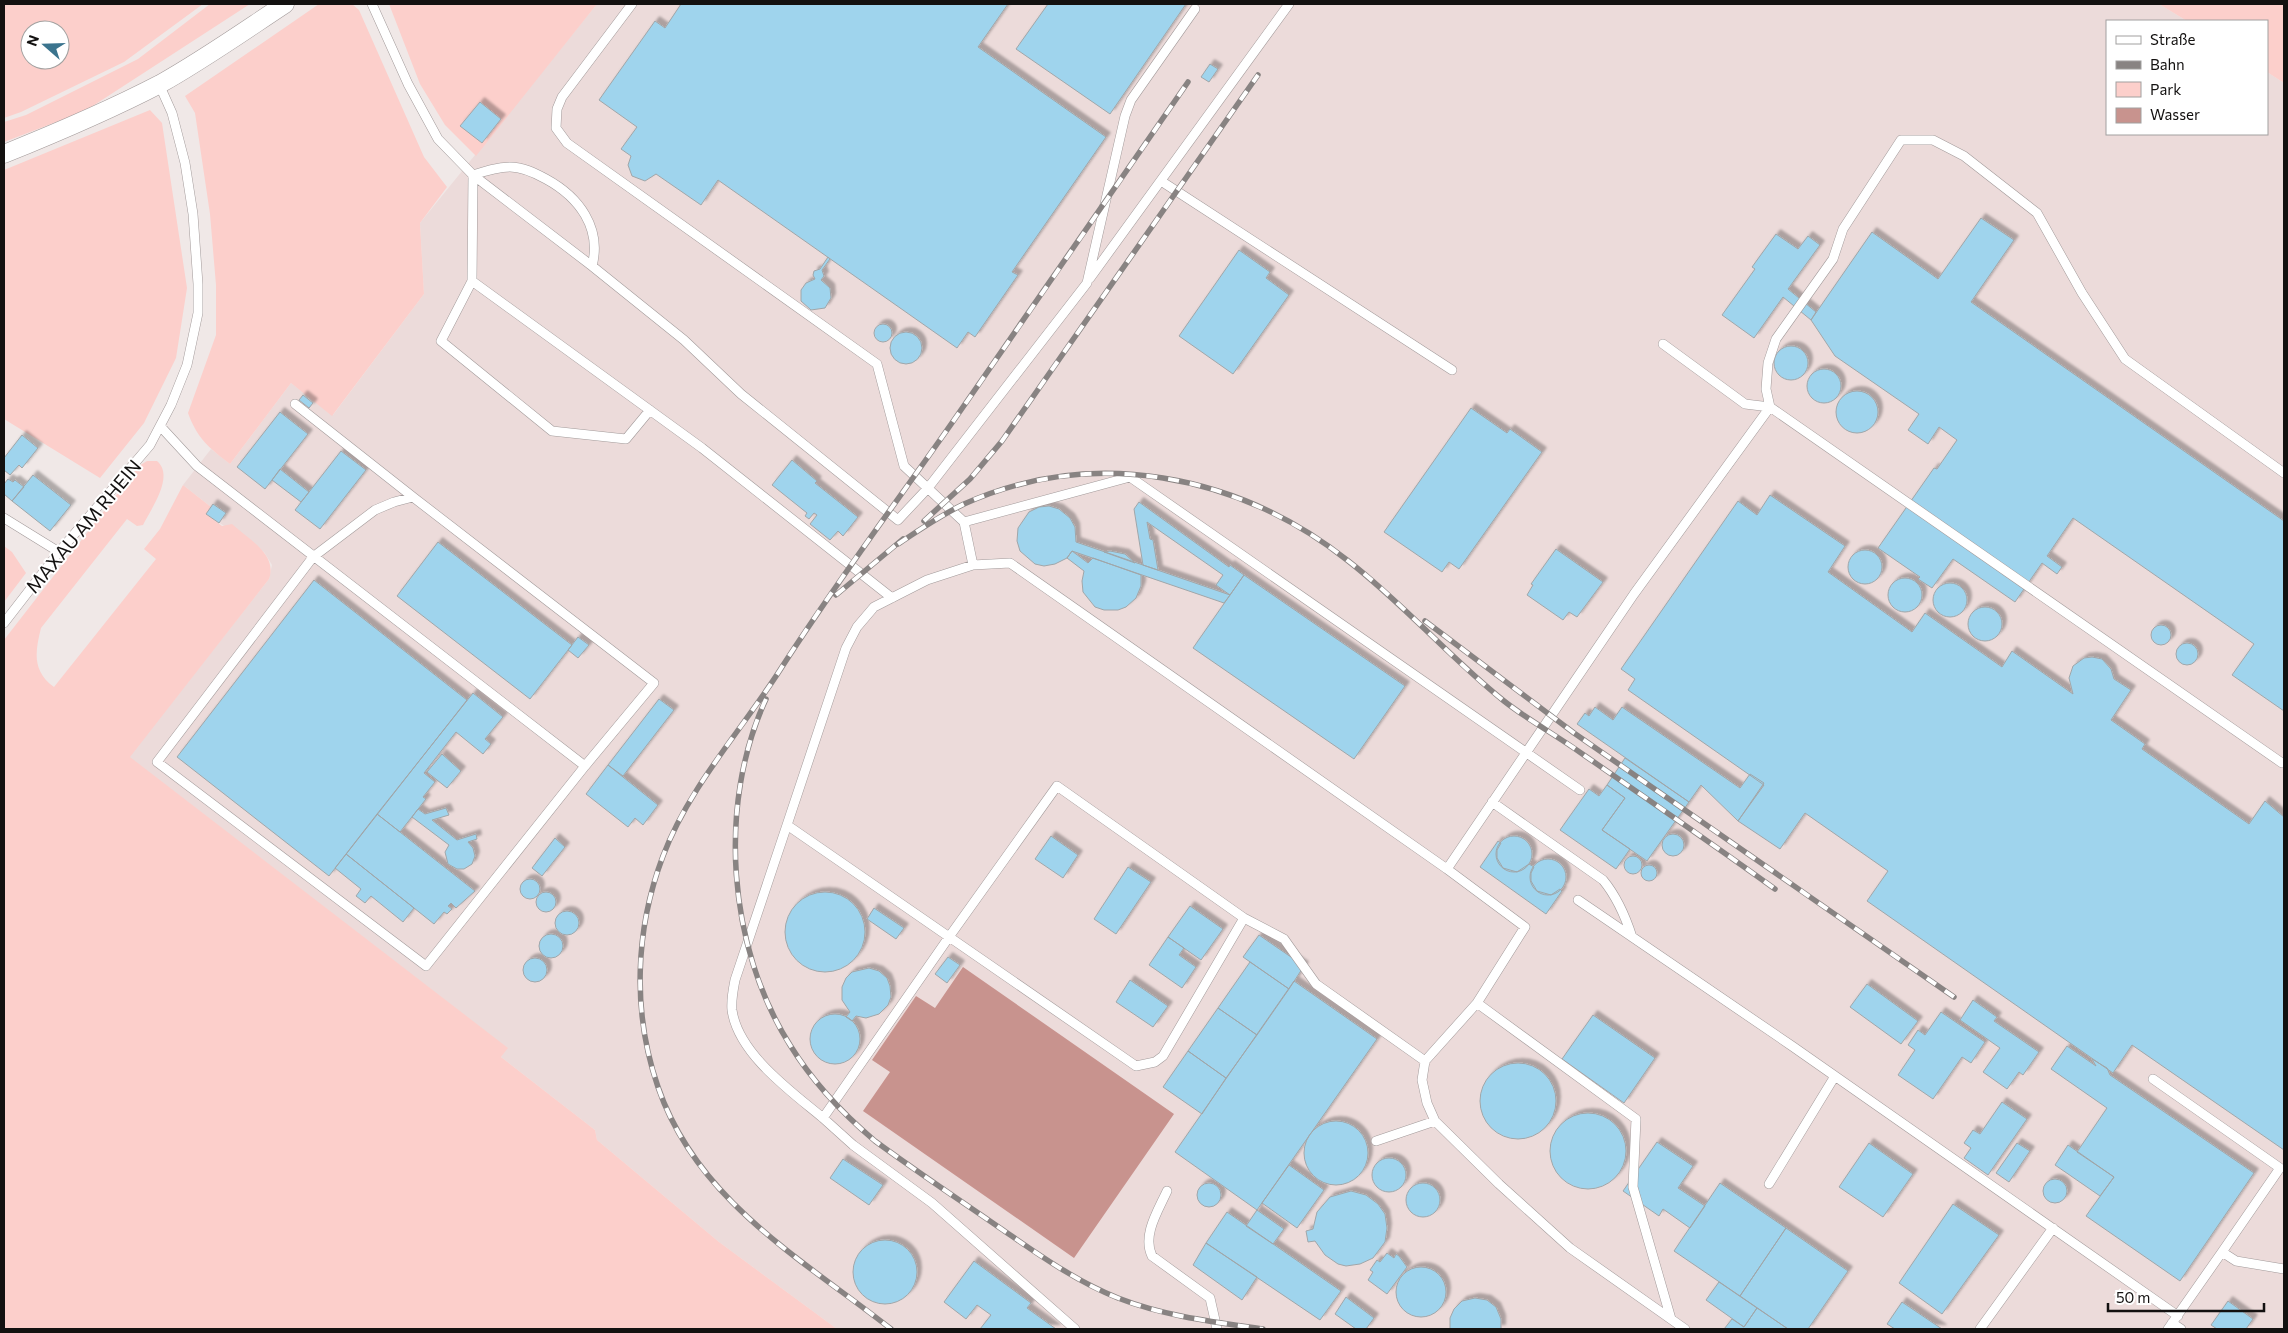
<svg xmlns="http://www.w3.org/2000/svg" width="2288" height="1333" viewBox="0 0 2288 1333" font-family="Commissioner,sans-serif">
<defs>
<filter id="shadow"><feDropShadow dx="4.5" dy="-4.5" stdDeviation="1" flood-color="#0004"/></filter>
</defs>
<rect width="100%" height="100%" fill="#f0e8e7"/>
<!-- built -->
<path fill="#ecdbda" d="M597 4H2159L2187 21H2107V134H2267V72L2284 83V1329H837L719 1242 597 1140 595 1130 501 1057 507 1048 129 757 269 579 272 565 264 552 206 514 211 507 183 485 211 449 230 464 291 383 333 415 424 294 420 223Z"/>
<!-- green -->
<path fill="#fccfcb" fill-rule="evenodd" d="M4 4H203L124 62 21 112 4 118ZM30 30H60V60H30Z
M210 4H250L85 111 4 142V122L26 115 138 59Z
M319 4H352L359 10 424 157 447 187 420 223 424 294 332 416 291 383 230 464C209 448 197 438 188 413L216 335V285L210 214 195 113 185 96Z
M389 4H597L476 156 445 125 420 84Z
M2159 4H2284V83L2267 72V21H2187Z
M150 110 162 123 187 288 176 358 144 423 100 478 4 419V170Z
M147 461H157C175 476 151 509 143 525L137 526 127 519 41 628C35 652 32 671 54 687L156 559 144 549 160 529 183 485 211 507 206 514 222 526 232 524C248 539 278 554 269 579L130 757 508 1048 501 1057 595 1130 597 1140 719 1242 837 1329H4V640L139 466Z
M4 546 12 552 26 573 4 602Z"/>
<!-- water -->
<path fill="#c8938e" d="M963 967 1174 1114 1074 1258 863 1111 890 1072 872 1060 916 996 935 1008Z"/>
<!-- building -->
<path fill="#9fd4ed" stroke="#a0a6a9" filter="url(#shadow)" d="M681 4H1008L978 47 1106 137 1012 272 1018 275 975 337 968 332 957 348 718 180 701 205 656 174 645 181 632 176 628 165 631 156 621 149 637 127 599 100 655 21 665 28Z
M1048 4H1186L1110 114 1016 49Z
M1210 64 1218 69 1209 82 1201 77Z
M480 102 501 119 482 143 460 126Z
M1981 218 2014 240 1971 302 2284 521V711L2232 675 2254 644 2073 518 2047 556 2062 567 2057 574 2042 563 2015 602 1953 559 1932 588 1918 579 1920 577 1878 548 1934 468 1937 469 1957 440 1939 427 1928 444 1908 430 1919 414 1835 356 1811 320 1872 232 1938 279Z
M1776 234 1798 249 1808 236 1820 245 1788 289 1816 312 1811 320 1783 297 1754 338 1722 315 1755 269 1752 267Z
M1239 250 1270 272 1266 278 1289 295 1233 374 1179 336Z
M828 257 830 259 822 270 824 276 821 280 830 288 831 298 825 308 811 310 801 301V290L806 283 815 279 813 275 814 271 820 269Z
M874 333a9 9 0 1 1 18 0a9 9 0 1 1-18 0Z
M890 348a16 16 0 1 1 32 0a16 16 0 1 1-32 0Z
M1774 363a17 17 0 1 1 34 0a17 17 0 1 1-34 0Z
M1807 386a17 17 0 1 1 34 0a17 17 0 1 1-34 0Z
M1836 412a21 21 0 1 1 42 0a21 21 0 1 1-42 0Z
M303 395 313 403 309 408 299 400Z
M1471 408 1507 433 1510 429 1542 452 1459 569 1449 562 1442 572 1384 532Z
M280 412 308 434 265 489 237 467Z
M22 435 38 448 22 468 19 465 10 475 4 470V458Z
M341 451 366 470 320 529 295 510Z
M792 460 817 481 815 483 858 517 843 536 838 531 830 540 810 524 817 515 814 513 809 519 805 516 807 513 772 485Z
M280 469 309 492 301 502 272 480Z
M33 475 71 505 50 531 12 501Z
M8 479 13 482 15 480 24 487 12 501 4 494V484Z
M1770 495 1845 546 1828 572 1912 632 1925 613 2002 667 2012 651 2073 694 2069 678 2073 666 2084 658 2092 657 2102 659 2111 669 2114 679 2131 690 2111 720 2145 744 2142 749 2249 824 2265 801 2284 817V1150L2132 1045 2113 1073 1867 901 1888 871 1805 813 1780 849 1738 821 1764 785 1628 690 1635 679 1621 669 1738 501 1757 515Z
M1139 502 1229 567 1230 565 1244 575 1230 595 1216 585 1223 575 1147 522 1150 539 1153 540 1158 570 1143 565 1134 509Z
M213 504 226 513 219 523 206 514Z
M1049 506 1059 509 1070 518 1075 527 1076 542 1230 595 1224 603 1072 551 1067 558 1055 564 1044 566 1035 564 1020 551 1017 541 1018 528 1029 512 1039 507Z
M438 542 572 645 530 699 397 596Z
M1556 549 1603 582 1577 617 1569 612 1563 620 1527 595 1533 585 1531 584Z
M1848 567a17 17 0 1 1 34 0a17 17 0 1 1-34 0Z
M1072 551 1088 563 1093 558 1141 575V586L1136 598 1126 607 1118 610H1104L1095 607 1083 592 1082 581 1084 571 1067 558Z
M1110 551 1125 554 1135 563 1104 552Z
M1244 575 1405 686 1354 759 1193 648Z
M1888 595a17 17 0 1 1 34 0a17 17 0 1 1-34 0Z
M314 580 467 700 329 876 177 757Z
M1933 600a17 17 0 1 1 34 0a17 17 0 1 1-34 0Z
M1968 624a17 17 0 1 1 34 0a17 17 0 1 1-34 0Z
M2151 635a10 10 0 1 1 20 0a10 10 0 1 1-20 0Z
M578 637 589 645 578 658 568 650Z
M2176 654a11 11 0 1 1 22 0a11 11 0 1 1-22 0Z
M473 693 503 717 485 739 491 744 483 754 456 732 424 773 435 782 423 797 426 799 400 832 377 814Z
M659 699 674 710 623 776 608 765Z
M1595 707 1613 720 1622 707 1740 788 1750 774 1764 783 1738 821 1701 785 1689 802 1577 724 1585 713 1589 716Z
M442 754 461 771 447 788 427 772Z
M1625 758 1689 802 1647 861 1602 830 1625 798 1607 785Z
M608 765 658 805 643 825 635 818 628 827 586 794Z
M1607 785 1625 798 1602 830 1630 849 1616 869 1560 830 1589 789 1599 796Z
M446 808 449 815 432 820 457 840 476 834 477 839 468 842 473 848 475 856 472 864 464 869H457L448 864 445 852 449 845 412 817 418 809 425 814Z
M377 814 400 832 475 891 456 908 451 903 448 906 452 909 447 914 444 912 434 924 414 908 346 854Z
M1662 845a11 11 0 1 1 22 0a11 11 0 1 1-22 0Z
M1051 836 1078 855 1063 878 1035 859Z
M1496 854a18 18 0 1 1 36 0a18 18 0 1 1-36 0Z
M555 838 565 847 542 876 532 868Z
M1498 841 1501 843 1497 850V858L1503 868 1517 872 1529 864 1534 867 1531 873V881L1537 891 1551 895 1560 889 1562 891 1546 914 1480 867Z
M346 854 414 908 403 922 371 896 365 903 356 896 361 889 335 868Z
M1624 865a9 9 0 1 1 18 0a9 9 0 1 1-18 0Z
M1530 877a18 18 0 1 1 36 0a18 18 0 1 1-36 0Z
M1641 873a8 8 0 1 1 16 0a8 8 0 1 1-16 0Z
M1128 867 1151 882 1116 934 1094 919Z
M520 889a10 10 0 1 1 20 0a10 10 0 1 1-20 0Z
M785 932a40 40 0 1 1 80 0a40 40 0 1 1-80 0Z
M536 902a10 10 0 1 1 20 0a10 10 0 1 1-20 0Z
M1190 906 1223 929 1201 960 1168 937Z
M874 908 904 928 896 939 867 919Z
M555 923a12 12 0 1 1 24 0a12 12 0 1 1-24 0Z
M539 946a12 12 0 1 1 24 0a12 12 0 1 1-24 0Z
M1259 935 1304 966 1289 989 1243 957Z
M1168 937 1184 948 1179 955 1196 967 1182 988 1149 965Z
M948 957 960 965 947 983 935 974Z
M523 970a12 12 0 1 1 24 0a12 12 0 1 1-24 0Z
M1250 962 1289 989 1257 1035 1218 1008Z
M869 968 879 971 887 978 890 986 891 997 888 1005 879 1014 866 1018 856 1016 852 1021 846 1017 850 1012 842 1000V987L846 978 852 972Z
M1130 980 1168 1006 1153 1027 1116 1002Z
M1294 981 1377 1039 1257 1210 1175 1152Z
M1867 984 1918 1021 1901 1044 1850 1007Z
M1973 1000 1997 1017 1994 1021 2039 1052 2023 1075 2019 1072 2007 1089 1983 1072 2000 1048 1960 1020Z
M1218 1008 1257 1035 1226 1078 1188 1051Z
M1941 1012 1985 1042 1971 1063 1962 1057 1933 1099 1898 1075 1915 1050 1908 1045 1918 1030 1925 1035Z
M810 1039a25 25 0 1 1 50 0a25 25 0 1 1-50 0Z
M1593 1015 1655 1058 1624 1103 1562 1059Z
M2067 1046 2096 1066 2092 1059 2107 1068 2110 1075 2254 1173 2180 1281 2086 1216 2114 1177 2077 1152 2107 1108 2051 1069Z
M1188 1051 1226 1078 1202 1114 1163 1087Z
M1480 1101a38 38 0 1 1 76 0a38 38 0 1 1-76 0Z
M2002 1102 2027 1119 1988 1175 1964 1158 1971 1148 1964 1143 1973 1130 1980 1134Z
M1550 1151a38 38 0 1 1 76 0a38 38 0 1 1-76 0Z
M1304 1153a32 32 0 1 1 64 0a32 32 0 1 1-64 0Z
M1657 1142 1693 1166 1678 1188 1705 1206 1690 1228 1663 1209 1659 1216 1623 1191Z
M1869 1143 1913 1174 1883 1217 1839 1187Z
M2017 1143 2030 1151 2009 1182 1996 1173Z
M2068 1145 2114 1177 2100 1196 2055 1165Z
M1372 1175a17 17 0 1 1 34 0a17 17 0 1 1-34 0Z
M843 1159 883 1185 869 1205 830 1178Z
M1289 1165 1324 1190 1297 1228 1262 1203Z
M2043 1191a12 12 0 1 1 24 0a12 12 0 1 1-24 0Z
M1720 1183 1786 1228 1740 1296 1674 1251Z
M1197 1195a12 12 0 1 1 24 0a12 12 0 1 1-24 0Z
M1406 1200a17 17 0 1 1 34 0a17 17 0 1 1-34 0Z
M1351 1191 1366 1195 1378 1204 1385 1214 1387 1228 1385 1242 1373 1258 1360 1264 1346 1266 1338 1264 1325 1255 1315 1241 1308 1242 1306 1231 1313 1229 1317 1212 1330 1197Z
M1953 1204 1999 1235 1942 1314 1899 1283Z
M1257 1210 1284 1229 1273 1244 1246 1226Z
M1227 1212 1341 1291 1320 1320 1206 1243Z
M1786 1228 1848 1271 1808 1329H1788L1740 1296Z
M853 1272a32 32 0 1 1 64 0a32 32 0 1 1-64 0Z
M1206 1243 1257 1277 1242 1300 1193 1265Z
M1387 1253 1394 1258 1396 1254 1399 1256 1407 1267 1387 1294 1368 1280 1373 1272 1370 1270 1377 1260 1380 1262Z
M974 1261 1031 1303 1027 1308 1056 1329H980L991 1315 977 1305 966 1319 944 1302Z
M1396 1292a25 25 0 1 1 50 0a25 25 0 1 1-50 0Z
M1719 1282 1757 1308 1744 1327 1706 1300Z
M1346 1297 1374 1318 1366 1329H1356L1335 1314Z
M1475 1298 1487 1300 1496 1307 1501 1319V1329H1450V1318L1454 1309 1462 1301Z
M2228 1301 2253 1319 2246 1329H2217L2211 1325Z
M1902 1302 1942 1329H1895L1887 1324Z
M1757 1308 1788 1329H1724L1732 1319 1744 1327Z"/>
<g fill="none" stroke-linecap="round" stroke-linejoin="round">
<!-- service casing -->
<g stroke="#a29a9a" stroke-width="10">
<path id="service" d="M372 4 408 84 438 139 473 175 592 266 684 340 741 394 898 520 928 488 1087 283 1125 116 1131 100 1195 9
M632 4 562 97 557 109 556 128 567 143 877 364 904 466 964 522 1130 477 1580 790
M1161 181 1452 370
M592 266C602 228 579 197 546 179 535 173 523 167 510 167 497 167 485 171 473 175L472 281 702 448 892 598
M1090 278 1289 4
M472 281 441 341 552 431 626 439 650 410
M1663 344 1745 404 1770 407
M295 404 413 497
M161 427 197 466 585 766 426 966 157 762 313 557 375 510 394 502 413 497 654 683 585 766
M4 518 59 552
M964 522 973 565 927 580 874 607 857 627 846 648 787 825 1136 1066 1155 1062 1163 1056 1244 918 1284 939 1316 984 1425 1061
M973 565 1010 563 1447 869
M4 623 59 552 150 445 171 405 187 365 198 313V284L193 214 185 163 172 113 159 84
M2282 763 1770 407 1766 389 1768 363 1776 339 1833 259 1843 229 1901 140H1933L1964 156 2037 213 2082 293 2125 359 2284 473
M1492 802 1603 880C1617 897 1625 915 1632 937
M787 825 735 980C733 990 731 1000 732 1010 738 1054 792 1092 823 1118L949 937 1057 786 1244 918
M1578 900 1792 1046 2178 1316
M1477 1003 1425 1061 1422 1080 1427 1103 1435 1121 1499 1184 1570 1248 1685 1329
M2153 1079 2280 1168 2222 1252 2236 1261 2284 1269
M823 1118 853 1145 932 1203 1075 1329
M1376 1141 1435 1121
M1769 1184 1835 1076
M1167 1191C1158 1211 1142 1235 1152 1256L1210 1298 1217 1329
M1671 1319 1633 1187 1636 1119 1477 1003 1525 927 1447 869 1634 594 1770 407
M2172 1323 2181 1329
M1980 1329 2053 1228
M2168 1329 2222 1252"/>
</g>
<!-- minor casing -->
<g stroke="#a29a9a" stroke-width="19">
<path id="minor" d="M4 154C56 133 110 110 160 84 203 60 244 31 285 4"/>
</g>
<!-- service -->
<use href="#service" stroke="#fff" stroke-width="9"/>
<!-- minor -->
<use href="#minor" stroke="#fff" stroke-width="18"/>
<!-- rail casing -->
<g stroke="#888382" stroke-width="5.5">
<path id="rail" d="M924 521 970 479 1002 441 1258 75
M898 544C919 530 941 515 964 504 1093 446 1238 474 1347 560 1403 603 1449 657 1504 701 1528 720 1556 735 1581 753 1646 798 1711 843 1775 889
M836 595 903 539
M1425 621 1574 733 1954 997
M766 699C717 805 728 947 790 1045 812 1081 842 1113 875 1141 916 1171 958 1199 1000 1228 1038 1254 1075 1281 1118 1298 1164 1316 1214 1322 1263 1329
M891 1329C802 1259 697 1201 658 1087 632 1012 635 930 663 856 689 787 741 731 780 670 835 584 896 503 954 420 1032 308 1110 195 1188 82"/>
</g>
<!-- rail -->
<use href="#rail" stroke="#fff" stroke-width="4" stroke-dasharray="11" stroke-linecap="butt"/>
</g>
<g text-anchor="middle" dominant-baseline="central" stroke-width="4" stroke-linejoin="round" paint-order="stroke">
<!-- street labels -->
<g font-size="19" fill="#131110" stroke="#fff">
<text transform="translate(83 526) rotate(-50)">MAXAU AM RHEIN</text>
</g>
</g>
<!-- border -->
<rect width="2288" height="1333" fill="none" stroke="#131110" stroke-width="10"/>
<!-- legend -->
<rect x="2106" y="20" width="162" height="115" fill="#ffffff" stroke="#a1a09f"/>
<rect x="2116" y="36" width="25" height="8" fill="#ffffff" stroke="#a1a09f"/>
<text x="2150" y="45" font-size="15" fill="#131110">Straße</text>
<rect x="2116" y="61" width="25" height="8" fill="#888382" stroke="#a1a09f"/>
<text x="2150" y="70" font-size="15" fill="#131110">Bahn</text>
<rect x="2116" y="82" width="25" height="15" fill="#fccfcb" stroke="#a1a09f"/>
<text x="2150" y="95" font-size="15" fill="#131110">Park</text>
<rect x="2116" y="108" width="25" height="15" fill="#c8938e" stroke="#a1a09f"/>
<text x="2150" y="120" font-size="15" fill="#131110">Wasser</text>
<!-- north arrow -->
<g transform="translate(45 45) rotate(290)"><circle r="24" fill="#ffffff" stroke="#a1a09f"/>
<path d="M0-4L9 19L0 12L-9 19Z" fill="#3b748e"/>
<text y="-8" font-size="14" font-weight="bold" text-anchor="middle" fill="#131110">N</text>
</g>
<!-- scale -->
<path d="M2108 1303v8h156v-8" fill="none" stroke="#131110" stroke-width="2.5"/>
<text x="2116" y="1303" font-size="15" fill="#131110" stroke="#ffffff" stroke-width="4" paint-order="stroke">50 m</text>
</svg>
